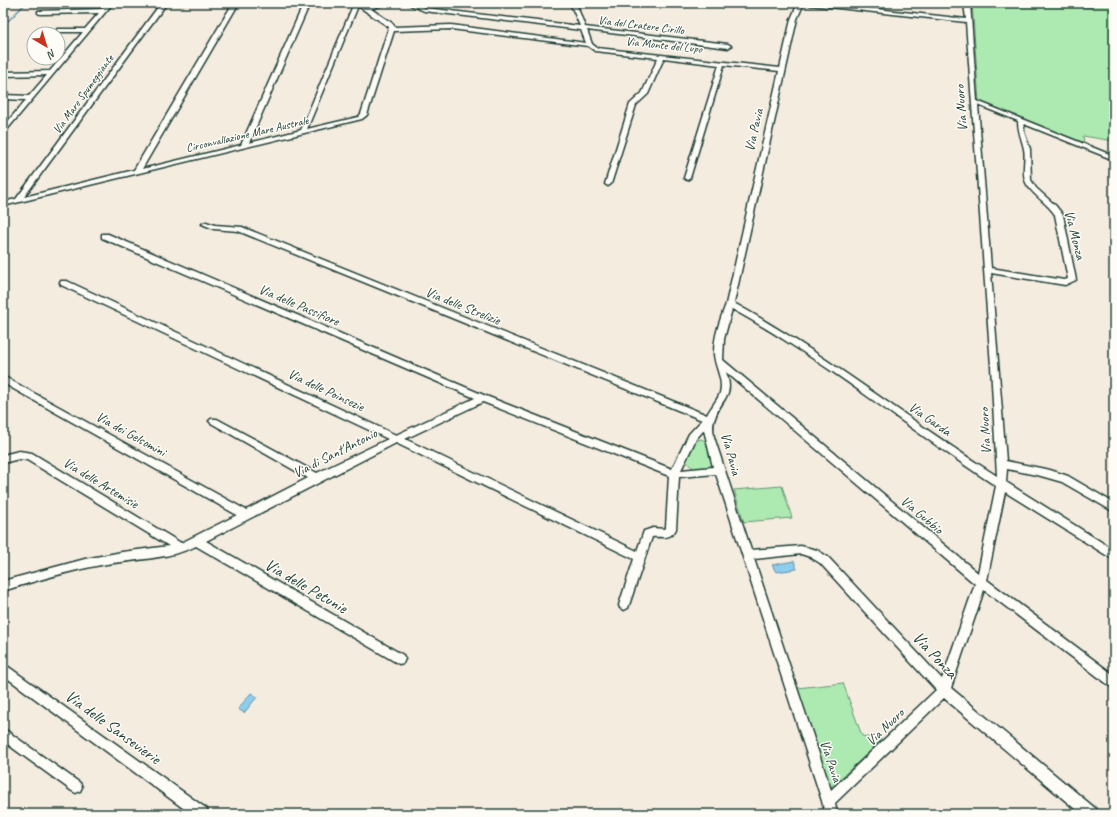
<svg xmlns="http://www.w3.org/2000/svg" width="1117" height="817" viewBox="0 0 1117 817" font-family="Caveat,sans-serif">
<rect width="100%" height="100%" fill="#f5ece0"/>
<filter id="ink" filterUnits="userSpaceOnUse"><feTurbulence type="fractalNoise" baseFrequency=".025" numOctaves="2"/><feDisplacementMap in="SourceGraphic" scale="8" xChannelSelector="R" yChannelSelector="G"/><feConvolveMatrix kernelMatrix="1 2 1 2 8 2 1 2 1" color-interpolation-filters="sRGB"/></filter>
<g filter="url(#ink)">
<!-- green -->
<path fill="#adeab1" stroke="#669472" d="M972 3H1046L1092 8 1090 3H1114V141L1083 136 1084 143 979 102Z
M701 439 708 442 713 465C703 473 688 470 685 457L693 442Z
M782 486 792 518 744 522 734 490Z
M843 683 862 736 882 740 829 789 797 688Z"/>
<!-- water -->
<path fill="#8dcdee" stroke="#6193a4" d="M794 561 797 569 776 572 772 565Z
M251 693 257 697 244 713 238 709Z"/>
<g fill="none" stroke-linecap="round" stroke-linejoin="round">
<!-- stream -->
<path stroke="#6193a4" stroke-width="1.5" d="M3 26 26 3"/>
<!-- street casing -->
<g stroke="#1f3d34" stroke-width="3">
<path id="street" d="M107 3H113L5 132 3 133V127L26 100 3 99V95L29 96 47 75 3 76V72L50 71 83 32H59L57 31V29H85L99 13 40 14 38 13V11L102 9Z
M161 3H167L24 197 134 170 233 3H239L142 169 241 145 304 3H310L249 143 301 130 354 3H360L367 7 380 3H388L371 9 392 23 395 27 451 25 586 43 581 30 424 11 406 3H413L425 8 580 26 570 3H576L585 27 728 44 731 46 728 48 587 30 592 44 597 48 780 68 791 19 798 3H804L797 19 734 303C826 354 908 420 997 476L991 366 966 22 810 5 807 3H823L966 19 964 3H970L977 101 1114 156V160L1024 124V132L1030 149 1031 180 1036 188 1055 205 1063 215 1076 280 1065 285 991 273 1006 461 1050 470 1068 476 1114 503V512L1062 482 1041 476 1007 469 1006 482 1114 550V560L1005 492 987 580 1114 675V688L1110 686 984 590 951 688 1096 809 1097 814H1081L944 698 835 803 837 814H825L822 801 716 474 679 477 676 529C671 540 662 536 652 537L629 605 628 608 624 610 620 608 619 605 634 559 396 443 206 541 403 655 405 659 403 663 399 664 196 546C168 560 132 559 101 565 68 571 35 581 3 591V581L85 559 122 552 169 546 27 460 19 459 3 463V455L19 451 32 453 181 543 237 515 3 383V376L246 510 308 478 211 423 209 421 211 419H217L317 473 388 439 61 285 60 283 61 281H67L396 435 475 398 102 238V234H108L486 396 672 469 689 434 702 420 238 231 214 229 202 224 206 222 215 225 242 227 707 415C711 407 717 401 720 393 724 379 714 366 714 353 714 336 720 320 726 304L779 71 724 65 690 178 687 180 684 178 719 65 664 58 648 94 636 105 611 184 608 186 605 184 630 104 642 93 658 58 595 51 588 46 451 29 394 31 367 115 362 119 3 206V202L16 199ZM358 6 389 27 361 114 358 117 307 129ZM978 105 1018 121C1018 132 1022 139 1024 149 1026 158 1022 171 1025 180 1029 193 1048 203 1055 215L1068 279 1064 280 991 268ZM732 309C825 360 907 428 996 486L978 573 723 360 724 339ZM726 372 975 584 942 679 828 557 817 550 801 546 751 550 714 437C713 431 712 424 715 418 721 398 735 397 726 372ZM483 402 669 476 666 527 664 529 653 528 644 531 637 551 405 439ZM704 430 713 467 681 470 696 439ZM801 554 810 557 820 563 936 690 831 790 754 559Z
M3 663 207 809 208 814H191L3 675Z
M3 728 80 783 82 787 80 791 76 793 72 791 3 741Z"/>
</g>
<!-- street -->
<use href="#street" fill="#fdfcf7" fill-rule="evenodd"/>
</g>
</g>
<g text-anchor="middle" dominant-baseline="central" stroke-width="3" stroke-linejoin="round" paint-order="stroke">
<!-- far-street labels -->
<g font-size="12" fill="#1f3d34" stroke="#fdfcf7">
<text transform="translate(641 25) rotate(7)">Via del Cratere Cirillo</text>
<text transform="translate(664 45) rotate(6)">Via Monte del Lupo</text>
<text transform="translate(83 94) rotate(-54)">Via Mare Spumeggiante</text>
<text transform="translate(247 134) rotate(-13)">Circonvallazione Mare Australe</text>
</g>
<!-- street labels -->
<g font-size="14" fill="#1f3d34" stroke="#fdfcf7">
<text transform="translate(961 108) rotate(-94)">Via Nuoro</text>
<text transform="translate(754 130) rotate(-77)">Via Pavia</text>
<text transform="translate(1075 235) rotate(76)">Via Monza</text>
<text transform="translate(299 305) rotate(23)">Via delle Passifiore</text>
<text transform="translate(463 306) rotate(22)">Via delle Strelizie</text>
<text transform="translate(326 390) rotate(25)">Via delle Poinsezie</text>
<text transform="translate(930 419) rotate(35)">Via Garda</text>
<text transform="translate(985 431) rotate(-93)">Via Nuoro</text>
<text transform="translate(131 434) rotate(29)">Via dei Gelsomini</text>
<text transform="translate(335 453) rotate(-27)">Via di Sant'Antonio</text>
<text transform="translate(731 454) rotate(75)">Via Pavia</text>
<text transform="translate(101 483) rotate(31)">Via delle Artemisie</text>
<text transform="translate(922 515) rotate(40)">Via Gubbio</text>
<text transform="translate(885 727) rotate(-44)">Via Nuoro</text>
<text transform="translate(831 761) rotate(72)">Via Pavia</text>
</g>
<!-- near-street labels -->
<g font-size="17" fill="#1f3d34" stroke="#fdfcf7">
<text transform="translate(306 586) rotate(30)">Via delle Petunie</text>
<text transform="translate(935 655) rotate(47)">Via Ponza</text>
<text transform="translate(113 727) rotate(36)">Via delle Sansevierie</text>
</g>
</g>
<!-- margin -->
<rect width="1117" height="817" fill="none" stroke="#fdfcf7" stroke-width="16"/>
<rect x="8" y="8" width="1101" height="801" fill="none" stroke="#1f3d34" stroke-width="1.5" filter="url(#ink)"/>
<!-- north arrow -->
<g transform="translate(46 46) rotate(142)"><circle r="19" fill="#fdfcf7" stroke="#a4b0a9"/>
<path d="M0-3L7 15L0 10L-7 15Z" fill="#c8321e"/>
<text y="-6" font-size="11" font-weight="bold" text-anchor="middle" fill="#1f3d34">N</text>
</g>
</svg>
